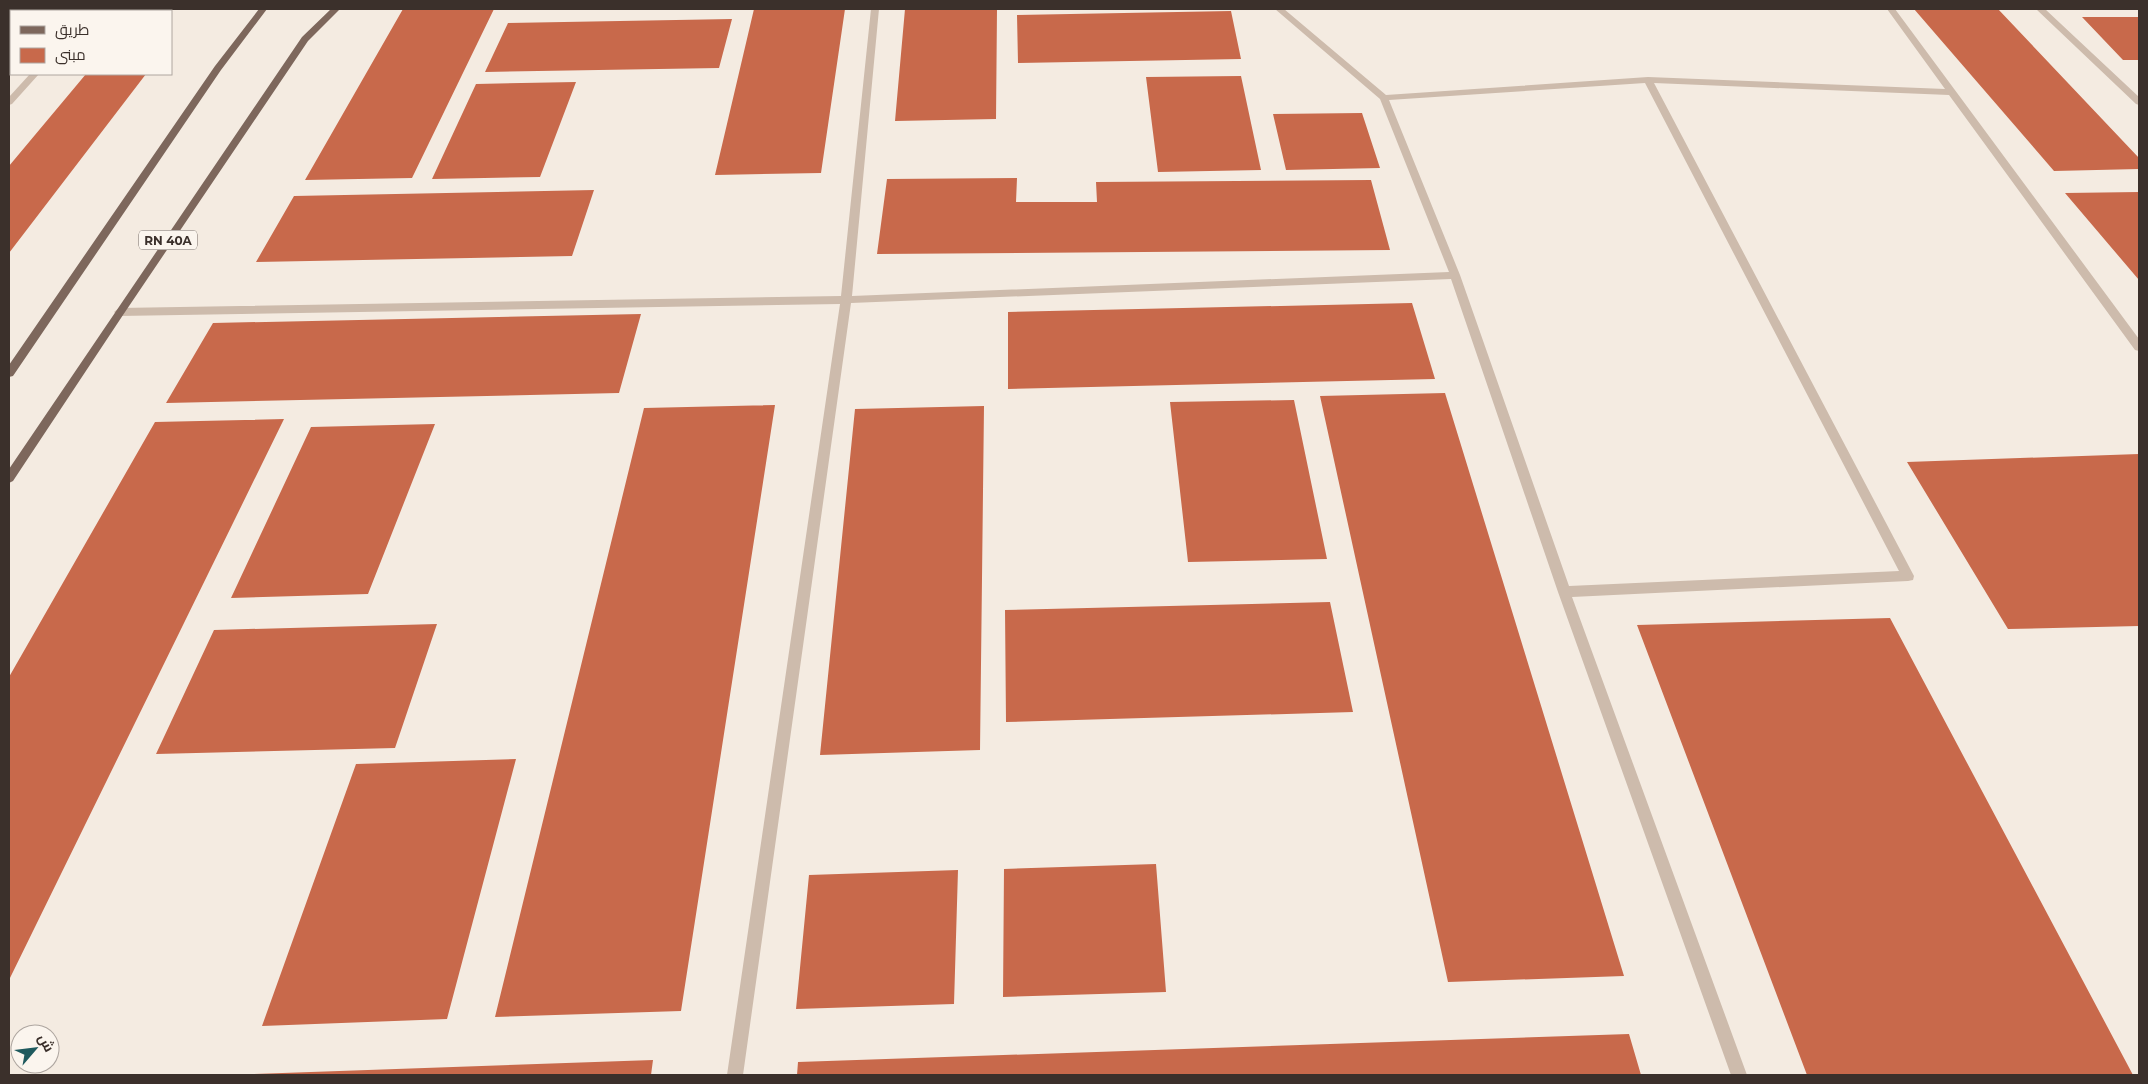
<svg xmlns="http://www.w3.org/2000/svg" width="2148" height="1084" viewBox="0 0 2148 1084" font-family="Montserrat,Cairo,sans-serif">
<rect width="100%" height="100%" fill="#f4ebe1"/>
<!-- building -->
<path fill="#c8694b" d="M403 9H494L412 178 305 180Z
M754 9H845L821 173 715 175Z
M905 9H997L996 119 895 121Z
M1914 9H1998L2139 158V169L2054 171Z
M1231 11 1241 59 1018 63 1017 15Z
M2082 17H2139V60H2123Z
M732 19 719 68 485 72 508 23Z
M11 28V51L9 53V30Z
M86 74H146L9 253V166Z
M1241 76 1261 170 1158 172 1146 77Z
M576 82 540 177 432 179 476 84Z
M1362 113 1380 168 1286 170 1273 114Z
M1017 178 1016 202H1097L1096 182 1371 180 1390 250 877 254 887 179Z
M594 190 572 256 256 262 294 196Z
M2139 192V280L2065 193Z
M1412 303 1435 379 1008 389V312Z
M641 314 619 393 166 403 213 323Z
M1445 393 1624 976 1448 982 1320 396Z
M1294 400 1327 559 1188 562 1170 402Z
M775 405 681 1011 495 1017 644 408Z
M984 406 980 750 820 755 855 409Z
M284 419 9 980V677L155 422Z
M435 424 368 594 231 598 311 427Z
M2139 454V626L2008 629 1907 462Z
M1330 602 1353 712 1006 722 1005 610Z
M1890 618 2133 1075H1807L1637 625Z
M437 624 395 748 156 754 214 630Z
M516 759 447 1019 262 1026 356 764Z
M1156 864 1166 992 1003 997 1004 869Z
M958 870 954 1004 796 1009 809 875Z
M1629 1034 1641 1075H797L798 1062Z
M653 1060 651 1075H253V1074Z"/>
<g fill="none" stroke-linecap="round" stroke-linejoin="round">
<!-- minor -->
<path fill="#cdbbac" fill-rule="evenodd" d="M109 9H118L116 11H107Z
M871 9H879L852 296 1449 272 1380 99 1275 9H1284L1386 95 1648 77 1945 89 1887 9H1895L2139 339V351L2135 350 1949 95 1654 83 1914 576 1913 580 1908 581 1572 597 1747 1075H1731L1558 592 1451 279 851 303 743 1075H727L840 304 119 316 114 312 119 308 841 296ZM1645 83 1899 571 1569 586 1460 275 1389 100Z
M2036 9H2045L2139 97V105L2136 104Z
M9 68H11V74H9Z
M30 74H39L12 104 9 105V97Z"/>
<!-- major -->
<path fill="#7d675c" fill-rule="evenodd" d="M259 9H267L221 70 13 376 9 377V365L215 66Z
M331 9H340L308 41 123 315 13 481 9 483V469L302 37Z"/>
</g>
<g text-anchor="middle" dominant-baseline="central" stroke-width="4" stroke-linejoin="round" paint-order="stroke">
<!-- shield labels -->
<rect fill="#fbf5ee" stroke="#756b66" stroke-width="1" x="139" y="230.5" width="58" height="19" rx="4"/>
<g font-size="12" font-weight="bold" fill="#3b302b">
<text x="168" y="240">RN 40A</text>
</g>
</g>
<!-- border -->
<rect width="2148" height="1084" fill="none" stroke="#3b302b" stroke-width="20"/>
<!-- legend -->
<rect x="10" y="10" width="162" height="65" fill="#fbf5ee" stroke="#aea6a0"/>
<rect x="20" y="26" width="25" height="8" fill="#7d675c" stroke="#aea6a0"/>
<text x="55" y="35" font-size="15" fill="#3b302b">طريق</text>
<rect x="20" y="48" width="25" height="15" fill="#c8694b" stroke="#aea6a0"/>
<text x="55" y="60" font-size="15" fill="#3b302b">مبنى</text>
<!-- north arrow -->
<g transform="translate(35 1049) rotate(62)"><circle r="24" fill="#fbf5ee" stroke="#aea6a0"/>
<path d="M0-4L9 19L0 12L-9 19Z" fill="#1f5a5e"/>
<text y="-8" font-size="14" font-weight="bold" text-anchor="middle" fill="#3b302b">ش</text>
</g>
</svg>
